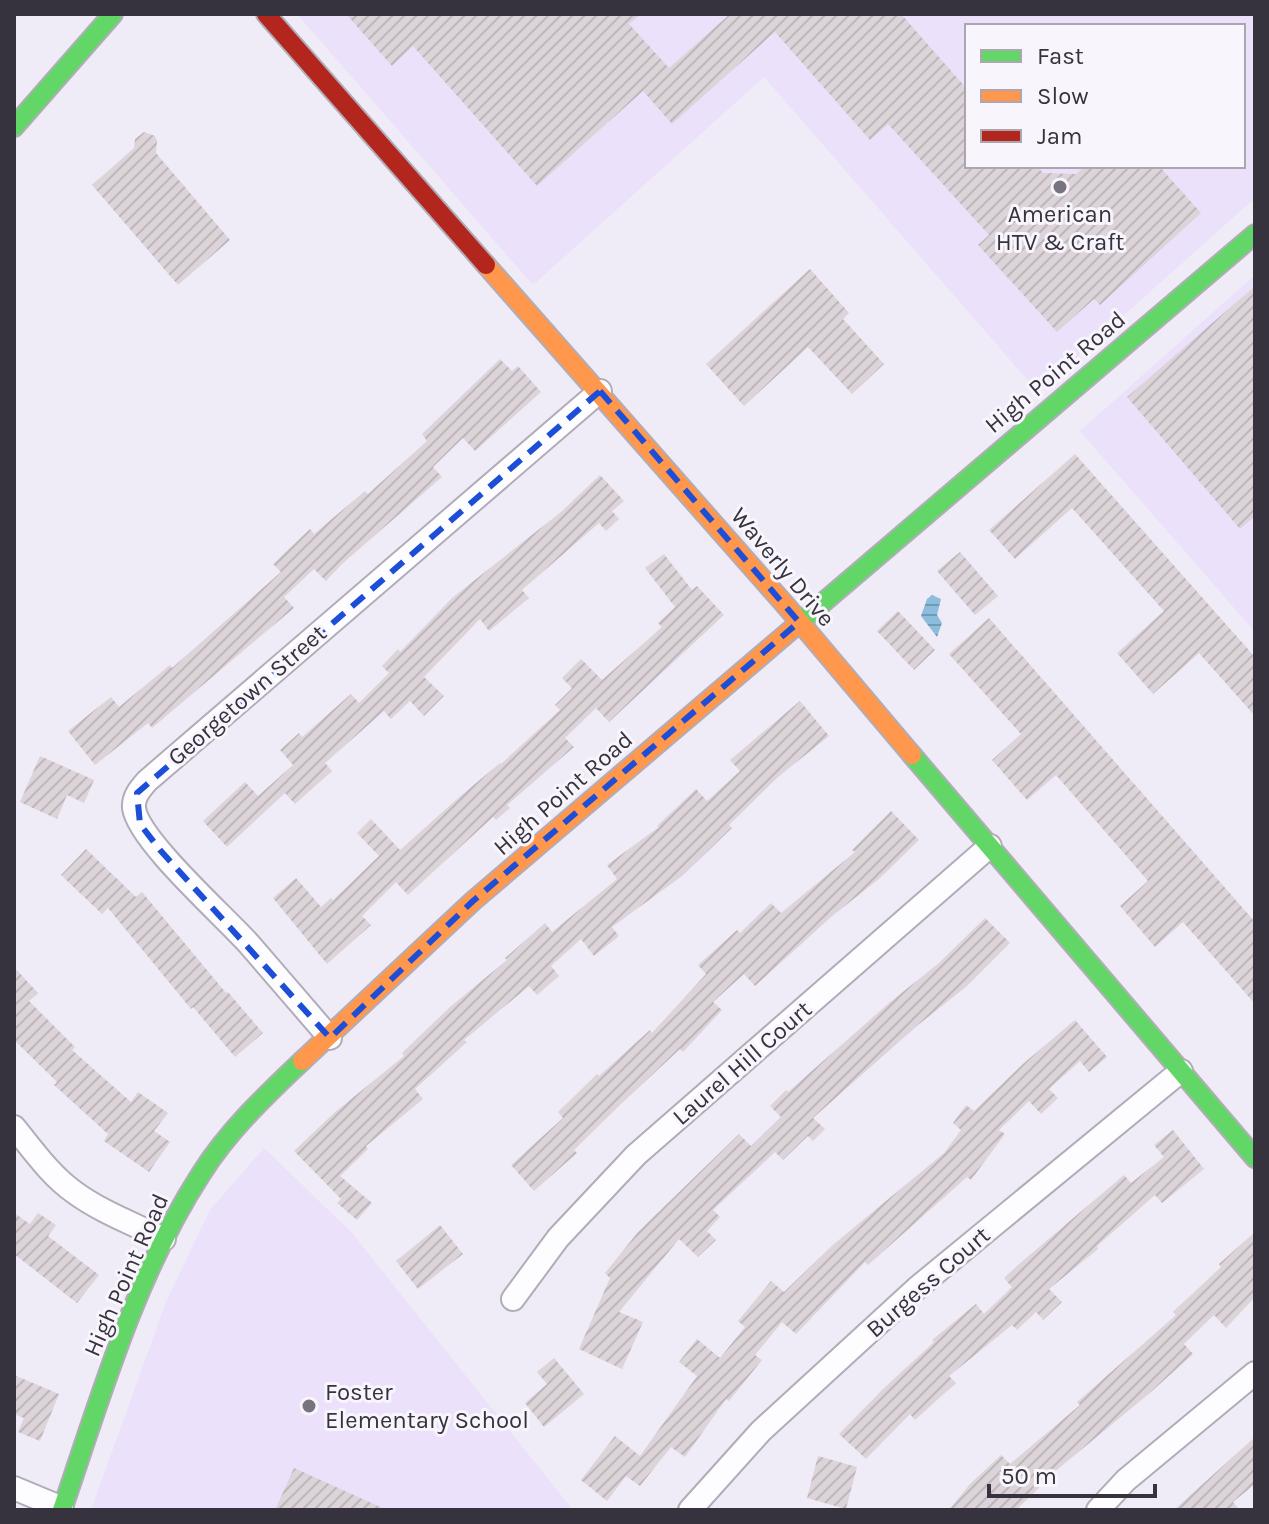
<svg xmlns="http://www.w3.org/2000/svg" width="1269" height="1524" viewBox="0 0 1269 1524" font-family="Karla,sans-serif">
<defs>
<pattern id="water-rules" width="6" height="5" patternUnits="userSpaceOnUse" patternTransform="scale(2)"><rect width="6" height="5" fill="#8cbddc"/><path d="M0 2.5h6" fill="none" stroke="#739ab4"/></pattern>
<pattern id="building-hatch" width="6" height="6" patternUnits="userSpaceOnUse" patternTransform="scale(2)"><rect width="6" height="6" fill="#dcd4d9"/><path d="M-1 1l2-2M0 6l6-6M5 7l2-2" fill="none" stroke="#bdb6bb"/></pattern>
</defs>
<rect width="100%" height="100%" fill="#efebf7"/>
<!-- built -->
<path fill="#ebe1fb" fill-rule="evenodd" d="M297 14H1255V198L1038 392 764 77 533 285ZM967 26H1243V166H967Z
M1255 275V632L1080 431Z
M264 1148 352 1233 573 1510H91L166 1302 210 1210Z"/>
<!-- water -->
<path fill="url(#water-rules)" d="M932 595 941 599 937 615 942 623 937 637 921 616 927 599Z"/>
<!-- building -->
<path fill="url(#building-hatch)" d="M346 14H641L629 24 669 68 730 14H901L967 89V166H1037L1043 173 1076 174 1085 166H1159L1201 213 1100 305 1094 299 1057 332 978 245 989 235 888 124 870 140 775 32 672 124 643 91 537 186 413 46 392 66Z
M144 132 155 136 157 141 156 153 230 240 178 285 92 185 134 148 135 139Z
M810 269 849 313 843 319 884 364 852 394 808 347 744 406 706 364Z
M1255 286V516L1240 529 1127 397Z
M500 359 512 371 518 366 541 392 475 451 463 438 433 467 442 477 342 564 326 581 314 569 284 597 294 608 152 728 148 723 95 765 68 731 111 697 119 707 170 665 172 668 281 572 273 564 310 529 314 534 365 491 368 494 427 441 422 434Z
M1075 454 1255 657V716L1199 653 1153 694 1117 653 1164 611 1072 508 1015 559 989 530Z
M600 475 624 501 612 511 619 519 606 531 599 523 522 590 529 598 489 631 480 619 424 677 444 696 424 716 410 701 391 719 384 711 325 763 332 771 295 804 285 793 227 847 203 821 245 782 258 796 293 765 280 750 299 733 302 737 351 694 359 703 389 673 382 666 398 649 400 652 452 598 561 512Z
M960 552 998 596 975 615 937 571Z
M664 554 692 590 697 586 724 615 609 722 596 708 565 738 574 747 507 805 510 808 496 820 493 817 408 895 396 882 362 916 371 925 327 964 273 898 296 878 321 907 331 898 333 900 379 856 357 833 371 819 400 850 457 799 500 763 501 764 560 710 555 705 572 688 562 678 581 659 602 680 662 627 658 623 675 607 645 568Z
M898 611 935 650 914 670 877 631Z
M989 618 1255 922V1004L1183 922 1155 947 1120 906 1148 881 1056 775 1027 800 992 760 1021 734 949 654Z
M800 701 829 736 778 777 729 825 732 828 682 876 612 927 619 936 594 956 581 939 551 966 559 976 537 995 529 986 464 1040 467 1042 415 1089 423 1099 366 1146 368 1149 340 1176 372 1203 357 1220 337 1203 341 1199 294 1151 334 1113 404 1056 402 1053 450 1007 507 960 505 958 545 923 552 932 617 879 607 865 659 827 657 826 696 789 707 801 740 771 730 760Z
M40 756 94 780 84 803 67 795 57 819 20 802Z
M891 811 919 840 880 878 831 917 755 986 744 974 713 1002 722 1010 683 1052 680 1049 620 1105 574 1150 577 1153 534 1191 511 1165 563 1118 558 1112 597 1074 599 1076 650 1030 652 1033 706 974 698 965 737 930 740 933 771 903 781 913 855 852 852 850Z
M86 849 136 897 142 892 226 993 228 992 263 1033 235 1057 193 1007 191 1009 108 908 102 914 61 875Z
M985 918 1010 943 967 986 918 1025 813 1118 825 1129 813 1141 808 1136 783 1160 775 1152 713 1210 720 1217 707 1231 716 1240 698 1257 679 1239 619 1312 643 1322 622 1369 579 1349 610 1278 605 1273 638 1232 739 1134 751 1146 781 1117 770 1106 786 1090 788 1092 889 1003 939 963Z
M14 967 38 993 29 1001 75 1047 72 1050 131 1102 138 1092 168 1113 154 1131 170 1142 149 1172 104 1141 108 1134 54 1085 57 1082 14 1040Z
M1075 1020 1107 1057 1089 1072 1080 1061 1049 1089 1058 1098 1041 1114 1029 1101 999 1130 1005 1134 971 1180 967 1177 868 1265 865 1262 796 1334 782 1322 755 1355 762 1360 729 1401 726 1399 685 1457 671 1447 640 1486 626 1476 607 1501 581 1480 615 1436 640 1456 697 1376 679 1362 697 1339 720 1358 745 1327 738 1321 771 1281 784 1292 834 1244 944 1153 961 1130 953 1123 966 1105 974 1111 1024 1063Z
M1173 1130 1204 1169 1162 1203 1155 1195 1097 1246 1098 1249 1049 1289 1062 1302 1043 1320 1036 1312 1017 1330 1012 1325 949 1376 956 1383 915 1420 910 1414 866 1459 839 1434 884 1388 934 1342 932 1340 976 1304 984 1314 1012 1287 1004 1278 1018 1265 1124 1175 1131 1183 1164 1157 1154 1145Z
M14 1213 30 1224 38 1213 56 1225 48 1236 99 1275 77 1303 14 1254Z
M440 1225 463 1254 418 1289 396 1261Z
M1255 1232V1297L1226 1328 1214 1315 1184 1344 1193 1354 1151 1392 1041 1483 1042 1485 1016 1510H949L970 1484 1001 1455 1010 1464 1080 1405 1077 1402 1176 1315 1173 1312 1221 1267 1219 1264Z
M554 1358 584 1394 544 1427 525 1403 547 1384 537 1372Z
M14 1375 59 1394 40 1441 18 1432 24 1418 14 1414Z
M1255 1437V1484L1233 1502 1240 1510H1174Z
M818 1456 857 1467 846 1509 807 1498Z
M294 1468 387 1510H275Z"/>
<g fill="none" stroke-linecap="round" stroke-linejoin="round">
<!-- street casing -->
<g stroke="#b1adb8" stroke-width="26">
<path id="street" d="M330 1038C303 1007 276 975 249 944 225 917 138 840 134 808 133 797 140 789 147 781L600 391
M14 1127C33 1150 50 1175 74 1192 101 1212 134 1224 164 1239
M513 1299 558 1238 636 1155 990 846
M14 1488 62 1508
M690 1510 761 1431 917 1288 1181 1071
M1098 1510 1126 1480 1255 1373"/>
</g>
<!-- fast casing -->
<g stroke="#b1adb8" stroke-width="22">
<path id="fast" d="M14 127 113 14
M798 624 1255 234
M912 755 1255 1158
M62 1510C101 1396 135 1276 201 1174 228 1131 266 1095 302 1061"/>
</g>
<!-- slow casing -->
<g stroke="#b1adb8" stroke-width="22">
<path id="slow" d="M486 265 787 607 912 755
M302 1061 473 901 798 624"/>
</g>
<!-- jam casing -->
<g stroke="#b1adb8" stroke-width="22">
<path id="jam" d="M266 14 486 265"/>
</g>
<!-- street -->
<use href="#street" stroke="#fdfcfe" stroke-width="22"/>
<!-- fast -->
<use href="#fast" stroke="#63d668" stroke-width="18"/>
<!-- slow -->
<use href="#slow" stroke="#ff974d" stroke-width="18"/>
<!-- jam -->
<use href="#jam" stroke="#b3261e" stroke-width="18"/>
</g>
<!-- marked area -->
<path fill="none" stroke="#1d4ed8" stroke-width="6" stroke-dasharray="16 10" stroke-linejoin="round" d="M600 391 799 622 473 901 330 1038 160 850 140 824 137 793Z"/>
<!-- markers -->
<g fill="#77737f" stroke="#f8f5fc" stroke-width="3">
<circle cx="1060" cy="187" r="8"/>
<circle cx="309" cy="1406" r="8"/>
</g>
<g text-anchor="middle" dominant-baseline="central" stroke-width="6" stroke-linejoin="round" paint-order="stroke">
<!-- poi labels -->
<g font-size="24" fill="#37333e" stroke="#f8f5fc">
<text x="1060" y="214">American<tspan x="1060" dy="28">HTV &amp; Craft</tspan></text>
<text x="325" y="1392" text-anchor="start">Foster<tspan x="325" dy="28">Elementary School</tspan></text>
</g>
<!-- street labels -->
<g font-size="24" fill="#37333e" stroke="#f8f5fc">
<text transform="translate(1055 372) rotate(-40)">High Point Road</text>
<text transform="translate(783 567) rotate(50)">Waverly Drive</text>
<text transform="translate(247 695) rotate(-41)">Georgetown Street</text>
<text transform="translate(563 793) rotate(-41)">High Point Road</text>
<text transform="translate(742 1063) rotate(-41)">Laurel Hill Court</text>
<text transform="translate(126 1275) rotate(-66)">High Point Road</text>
<text transform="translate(928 1282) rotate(-41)">Burgess Court</text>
</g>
</g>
<!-- border -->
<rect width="1269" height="1524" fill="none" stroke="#37333e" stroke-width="32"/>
<!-- legend -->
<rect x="965" y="24" width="280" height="144" fill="#f8f5fc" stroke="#aba7b0" stroke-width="2"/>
<rect x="981" y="50" width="40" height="12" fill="#63d668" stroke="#aba7b0" stroke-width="2"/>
<text x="1037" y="64" font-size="24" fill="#37333e">Fast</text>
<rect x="981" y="90" width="40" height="12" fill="#ff974d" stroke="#aba7b0" stroke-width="2"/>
<text x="1037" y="104" font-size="24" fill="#37333e">Slow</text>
<rect x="981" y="130" width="40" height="12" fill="#b3261e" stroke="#aba7b0" stroke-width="2"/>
<text x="1037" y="144" font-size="24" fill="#37333e">Jam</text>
<!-- scale -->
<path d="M989 1484v12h166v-12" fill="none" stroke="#37333e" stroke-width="4"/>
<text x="1001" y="1484" font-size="24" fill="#37333e" stroke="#f8f5fc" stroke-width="6" paint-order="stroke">50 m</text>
</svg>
